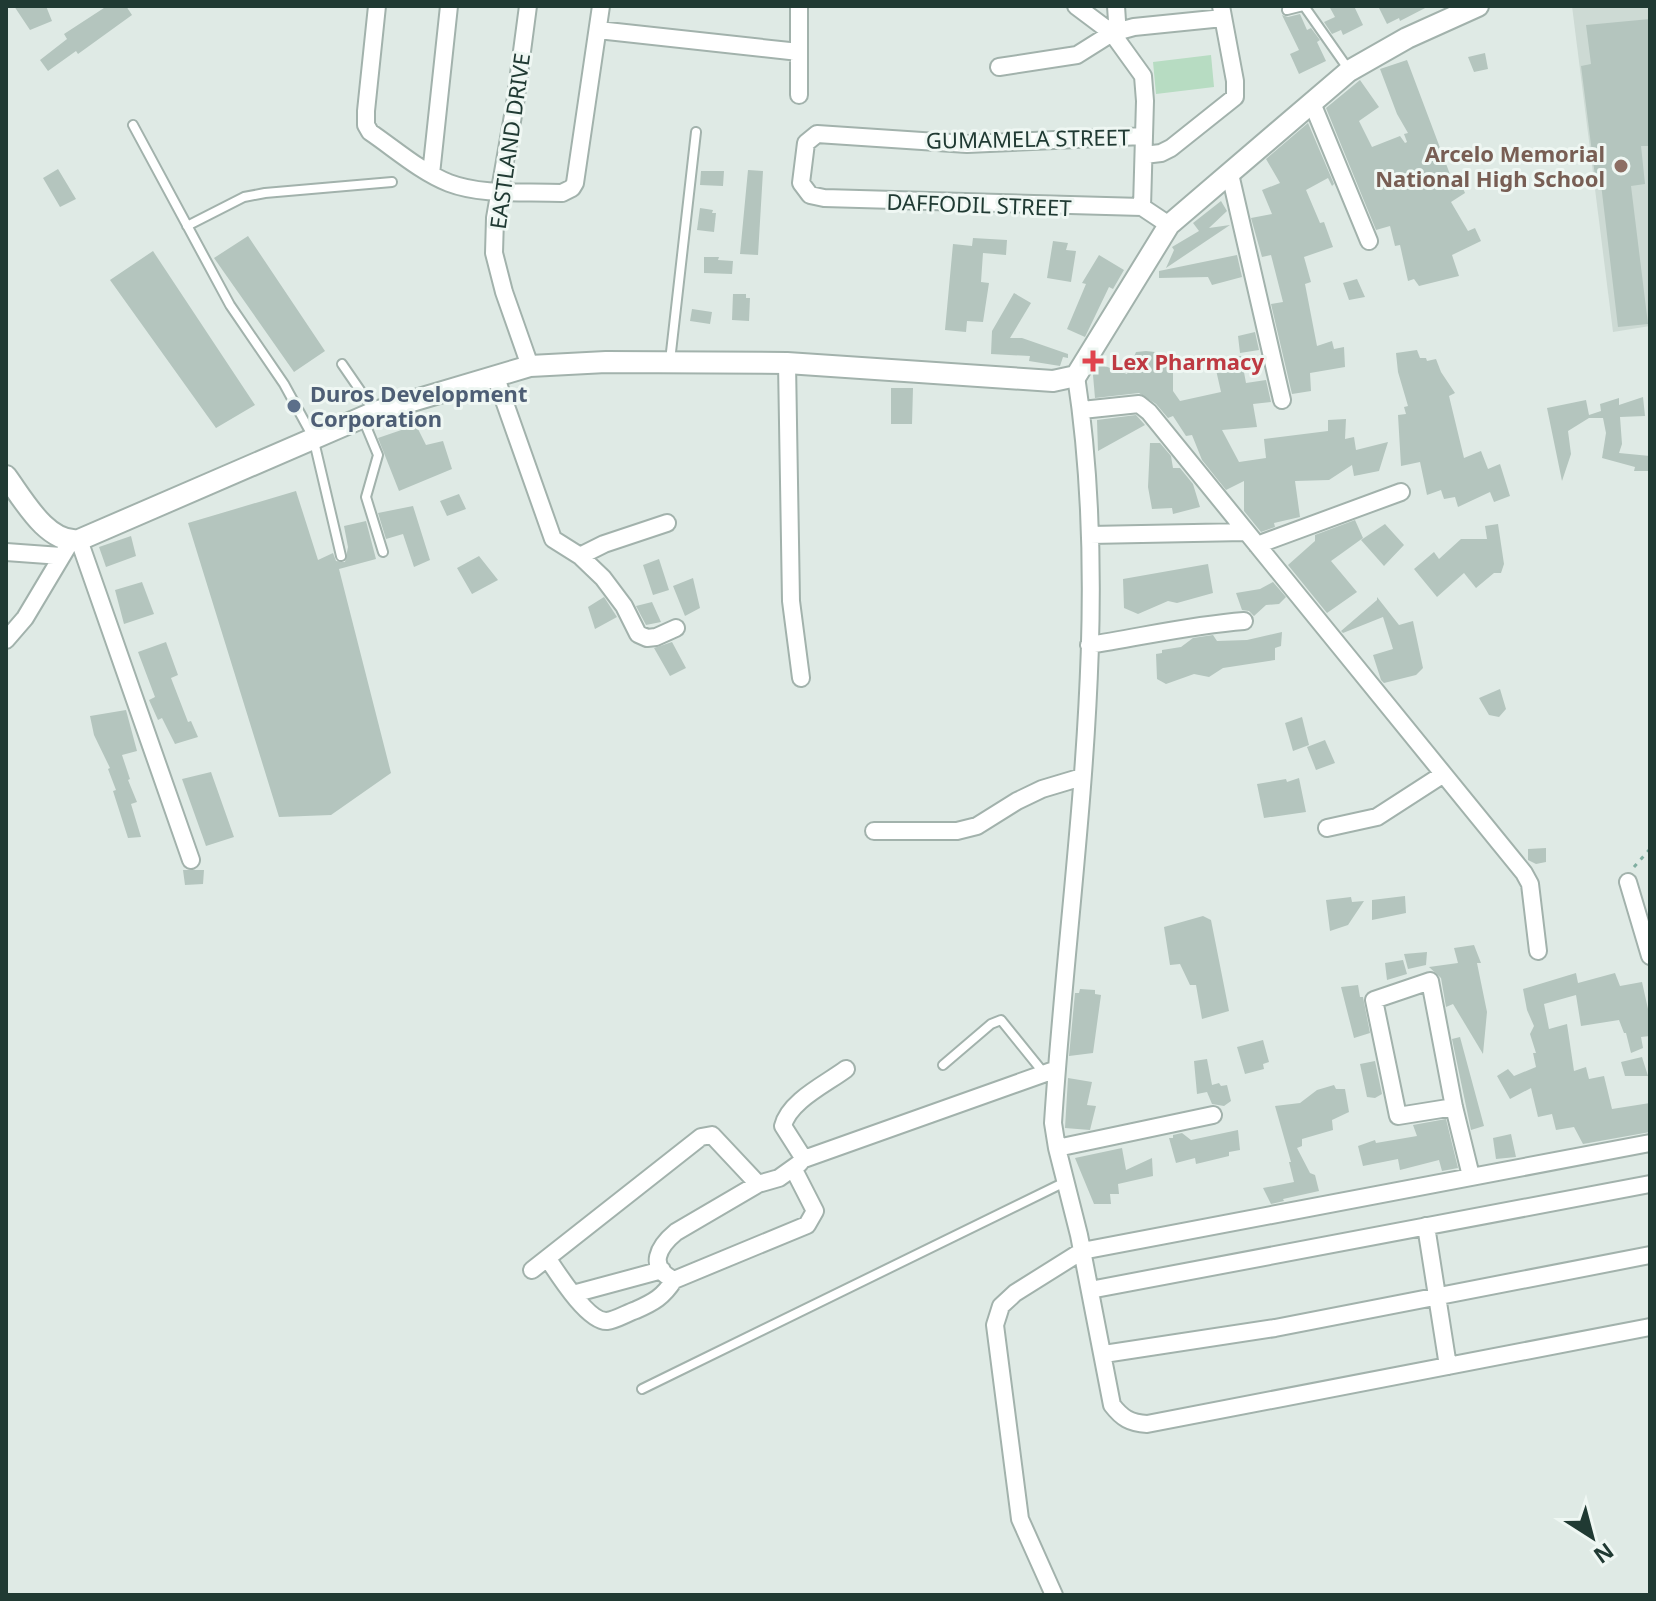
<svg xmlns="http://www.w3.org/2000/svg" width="1656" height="1601" viewBox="0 0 1656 1601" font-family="'Noto Sans',sans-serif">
<rect width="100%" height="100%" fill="#dfeae5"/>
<!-- built -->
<path fill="#cddad4" d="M1572 6H1650V326L1613 332Z"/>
<!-- green -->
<path fill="#b7dcc2" d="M1211 55 1214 87 1156 94 1153 62Z"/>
<!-- building -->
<path fill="#b4c5be" d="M14 6H46L52 21 30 30Z
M107 6H126L132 15 78 54 76 51 48 71 40 60 67 39 64 34Z
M1329 6H1354L1363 25 1343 35 1341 30 1332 34 1324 22 1335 17Z
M1378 6H1429L1400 21 1399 18 1387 24Z
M1300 14 1307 30 1311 28 1320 40 1317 42 1326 61 1299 74 1290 54 1299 50 1282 15 1288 17Z
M1650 19V146H1641L1645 184 1631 186 1648 324 1618 327 1601 184H1596L1581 66 1591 64 1586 25Z
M1485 53 1488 69 1474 72 1468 57Z
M1407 60 1451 177 1457 175 1465 193 1451 202 1468 231 1475 228 1481 241 1452 255 1459 276 1419 286 1414 279 1408 281 1400 245 1395 246 1390 226 1376 230 1326 108 1360 80 1379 107 1359 121 1372 147 1400 136 1405 143 1407 142 1404 134 1408 133 1397 114 1380 69Z
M1308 123 1334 184 1332 186 1328 178 1306 190 1320 223 1324 222 1333 247 1304 257 1311 282 1305 284 1317 346 1332 341 1334 349 1344 347 1345 367 1310 373 1311 391 1292 394 1271 304 1283 302 1271 255 1262 257 1251 218 1272 214 1262 190 1280 183 1266 159Z
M58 169 76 199 60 207 43 178Z
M748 170 763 171 758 255 740 254Z
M701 171H724L723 186 700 185Z
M1221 201 1227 211 1209 228 1230 225 1166 268 1174 250 1172 247 1199 231 1193 223Z
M700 208 713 210 712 213H716L714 232 697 230Z
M248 236 325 351 294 372 214 258Z
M973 238 1007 240 1006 255 983 253 981 282 989 283 983 322 967 321 966 332 945 330 953 244 972 246Z
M1053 241 1068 243 1066 250 1076 251 1071 282 1047 278Z
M153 251 255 405 216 428 110 280Z
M1099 255 1124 270 1113 289 1109 287 1085 337 1067 329 1086 284 1082 283Z
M1237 255 1242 277 1212 285 1208 277 1159 278V271Z
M704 257H719L718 260 733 261 732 274 704 273Z
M1357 279 1365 297 1349 300 1343 283Z
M1014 293 1031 303 1010 338H1022L1068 354V358L1063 357 1060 366 1029 361 1030 356 991 354 992 331Z
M733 294H746V298H750L749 321 732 320Z
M692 309 712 312 710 324 690 321Z
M1255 332 1259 350 1240 353 1238 336Z
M1417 350 1420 358H1426L1427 361 1436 359 1441 372 1455 393 1449 396 1464 458 1481 451 1488 469 1500 464 1510 496 1494 502 1490 492 1458 507 1455 497 1444 499 1441 490 1427 495 1420 462 1401 466 1398 415 1406 414 1404 407 1408 406 1398 372 1396 353Z
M1146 351 1173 354V391L1180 401 1221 392 1214 361 1241 356 1246 383 1266 380 1271 402 1253 404 1257 427 1222 430 1239 462 1266 458 1264 439 1328 431V420L1346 419 1345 439 1354 437 1356 450 1388 442 1379 471 1354 476 1352 465 1329 480 1295 481 1300 517 1274 523 1275 527 1261 532 1244 511V481L1226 490 1202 460 1192 435 1186 436 1173 416 1168 418 1156 404 1139 393 1095 398 1093 375 1099 364 1127 374 1136 352Z
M891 388H913L912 424H891Z
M1643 397 1645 416 1620 417 1622 444 1619 453 1650 456V471H1634L1635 467 1602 458 1606 433 1603 418H1589L1568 431 1571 454 1562 481 1547 408 1586 400 1589 415 1601 411 1600 404 1619 398V405Z
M1136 415 1145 425 1098 451 1097 420Z
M416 425 426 445 443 441 452 469 399 491 378 438Z
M1150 443H1160L1171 456 1173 468H1180L1193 484 1200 507 1173 514 1172 508 1152 509 1148 487Z
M296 491 318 560 333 553 336 561 345 562 348 547 344 526 366 521 376 559 339 569 391 773 331 815 279 817 188 523Z
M459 494 466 509 447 516 440 501Z
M413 506 430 560 414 567 403 534 386 539 378 513Z
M1355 520 1363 538 1331 561 1357 592 1327 613 1288 565 1315 541V535Z
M1385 524 1404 545 1384 566 1361 540Z
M1498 524 1504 564 1501 573H1494L1476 588 1464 573 1437 597 1414 569 1434 552 1439 559 1461 539H1487L1485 526Z
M131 536 136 556 106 567 99 547Z
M479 556 498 580 472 594 457 568Z
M659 559 669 590 653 595 643 565Z
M1208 564 1213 593 1177 603 1168 601 1138 614 1124 608 1123 579Z
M693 578 700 608 685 616 673 586Z
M142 582 154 614 124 624 115 590Z
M1273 582 1286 597 1279 604 1266 605 1254 616 1249 611 1242 610 1236 593 1260 589Z
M604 597 617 617 595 629 588 607Z
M1377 597 1399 625 1413 621 1423 668 1416 675 1384 683 1381 680 1373 655 1393 649 1383 617 1343 633 1341 631 1377 600Z
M652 602 661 622 646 625 636 606Z
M1282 632 1281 646 1275 648V660L1223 668 1209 677 1194 674 1166 684 1157 679 1156 654 1162 653V650L1181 647 1193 638 1213 635 1217 641 1247 640Z
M166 642 178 675 171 678 188 722 191 721 198 737 175 744 162 718 158 720 149 700 155 697 138 652Z
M672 642 686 668 670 676 654 648Z
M1500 689 1506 709 1499 717 1489 715 1479 698Z
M126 710 137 751 122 755 130 779 128 780 137 802 131 804 141 837 128 838 113 791 116 790 108 769 110 768 94 735 90 716Z
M1302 717 1309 745 1293 751 1285 723Z
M1325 740 1335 763 1316 770 1307 747Z
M211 772 234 837 206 846 182 779Z
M1299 778 1306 812 1264 818 1257 784 1286 779 1287 782Z
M1546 848V862L1536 864 1528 860V849Z
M183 870H204L203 884 185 885Z
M1405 896 1406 913 1372 920V900Z
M1351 897 1352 902 1364 901 1348 925 1330 931 1326 900Z
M1203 916 1211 920 1229 1011 1202 1019 1196 985H1190L1180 964 1170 965 1164 927Z
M1474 945 1481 963H1477L1487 1012 1483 1054 1453 1004 1446 1007 1441 978 1429 967 1458 963 1454 948Z
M1427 952 1426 965 1408 969 1404 954Z
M1403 960 1407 974 1387 980 1385 963Z
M1576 973 1578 983 1615 973 1620 986 1642 982 1650 1018V1036L1641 1037 1643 1048 1631 1053 1626 1033H1624L1619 1020 1581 1026 1576 995 1544 1004 1549 1029 1567 1024 1574 1071 1586 1067 1589 1079 1604 1076 1612 1109 1650 1103V1132L1583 1144 1574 1127 1556 1130 1552 1114 1538 1117 1531 1088 1510 1099 1497 1076 1508 1069 1514 1076 1536 1067 1533 1053H1536L1530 1034 1534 1026 1527 1010 1523 989Z
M1358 985 1360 997H1363L1370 1033 1354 1038 1341 987Z
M1080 989 1095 990V994L1101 995 1093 1053 1069 1056 1075 993H1079Z
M1460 1037 1484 1126 1471 1130 1452 1039Z
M1263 1040 1269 1062 1263 1064 1264 1069 1245 1074 1237 1047Z
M1642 1057 1648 1076H1625L1621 1062Z
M1207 1059 1212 1085 1219 1083 1221 1086 1227 1085 1231 1101 1224 1106 1212 1104 1207 1092 1197 1094 1194 1061Z
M1375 1061 1382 1094 1375 1098 1367 1097 1360 1064Z
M1068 1078 1092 1082 1087 1105 1096 1106 1090 1130 1065 1128Z
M1334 1085 1336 1089H1345L1349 1112 1332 1120 1333 1130 1302 1139V1146L1297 1148 1310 1173 1315 1175 1319 1191 1283 1199 1284 1201 1271 1204 1263 1188 1294 1182 1289 1162H1291L1275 1106 1300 1103 1317 1090Z
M1446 1119 1458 1168 1442 1171 1439 1160 1400 1170 1398 1159 1363 1166 1358 1146 1375 1140 1376 1143 1417 1136 1413 1125Z
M1238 1130 1240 1150 1229 1152V1156L1196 1164 1195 1158 1176 1163 1169 1138H1173V1135L1182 1133 1191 1140Z
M1511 1134 1516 1157 1496 1159 1493 1138Z
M1122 1148 1126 1170 1152 1158 1153 1176 1118 1184 1119 1194H1110L1111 1204H1094L1075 1158Z"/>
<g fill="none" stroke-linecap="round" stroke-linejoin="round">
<!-- service casing -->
<g stroke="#a2b2ac" stroke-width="12">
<path id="service" d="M1304 6 1349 70
M1287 10 1303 6
M133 125 230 305 284 384 313 437 341 556
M187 226 244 197 265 193 392 182
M670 361 696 132
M342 364 375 412
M363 419 378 455 366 497 383 552
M943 1065 991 1024 1001 1020 1043 1072
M642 1389 1065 1182"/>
</g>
<!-- minor casing -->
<g stroke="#a2b2ac" stroke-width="20">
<path id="minor" d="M377 6 366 111V125L370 132C395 149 421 172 449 183 483 196 527 191 562 193L572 188 575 183 601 6
M528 6 515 104 495 218 494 253 504 292 530 366
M1076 6 1112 33 1143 76 1145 101 1142 207
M598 30 799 52
M1112 33 1117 21 1116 6
M999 67 1077 55 1112 33 1134 27 1223 18
M799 95V6
M1312 103 1369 241
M1144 155 1161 153 1171 148 1235 97V81L1221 6
M431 174 449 6
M1230 174 1282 400
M1142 207 824 198 810 195 801 183 806 143 817 134 967 144 1143 136
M1142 207 1169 225
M787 363 791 601 801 678
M495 375 553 539 580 556 603 578 624 606 638 634 647 638 656 637 676 628
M1076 376C1114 623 1069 875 1053 1123L1057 1148 1079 1235 1112 1405C1122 1418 1130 1423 1147 1424L1650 1327
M1082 410 1139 404 1149 412 1524 873 1530 884 1538 951
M1090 535 1245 532
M79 540 191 860
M1257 545 1401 492
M6 552 61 556
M580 556 604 544 667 523
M6 640 25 618 71 541
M1089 645C1141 637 1191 625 1244 621
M1327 828 1377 817 1442 775
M874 831H957L977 826 1017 801 1042 789 1082 777
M1628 882 1650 956
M846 1069C826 1084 789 1101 783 1126L804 1159 1057 1069
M1454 1107 1398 1116 1374 1000 1430 981 1454 1107 1471 1176
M1057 1148 1213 1115
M758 1184 676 1232C659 1246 646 1267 674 1280L807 1225 815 1211 793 1168
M1426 1226 1448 1366
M548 1259C558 1274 588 1322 607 1321 616 1320 627 1313 636 1310 654 1302 663 1297 674 1280
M532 1270 701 1137 712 1135 758 1184 779 1178 800 1163
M1090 1290 1650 1184
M573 1294 662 1270
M1104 1354 1275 1328 1650 1255
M1054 1595 1020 1519 995 1325 1001 1306 1015 1293 1082 1251 1650 1143"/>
</g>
<!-- tertiary casing -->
<g stroke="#a2b2ac" stroke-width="24">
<path id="tertiary" d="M6 476C23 499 47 544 79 540L375 412 530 366 606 362 787 363 1053 381 1076 376 1169 225 1349 71 1407 38 1478 6"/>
</g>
<!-- path -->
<path stroke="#7faea0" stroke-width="3" stroke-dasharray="4 6" stroke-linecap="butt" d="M1634 867 1650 849"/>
<!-- service -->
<use href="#service" stroke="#fff" stroke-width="8"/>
<!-- minor -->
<use href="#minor" stroke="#fff" stroke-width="16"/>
<!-- tertiary -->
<use href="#tertiary" stroke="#fff" stroke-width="20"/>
</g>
<!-- markers -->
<circle fill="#8d6e63" stroke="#eff7f3" stroke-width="3" cx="1621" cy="166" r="8"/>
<path fill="#e0444e" stroke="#eff7f3" stroke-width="3" d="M1089 349h8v8h8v8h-8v8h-8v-8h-8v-8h8z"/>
<circle fill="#5c6f8a" stroke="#eff7f3" stroke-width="3" cx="294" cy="406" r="8"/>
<g text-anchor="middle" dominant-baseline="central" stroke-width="6" stroke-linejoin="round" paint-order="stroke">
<!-- street labels -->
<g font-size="22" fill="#203a33" stroke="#eff7f3">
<text transform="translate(1028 138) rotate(-1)">GUMAMELA STREET</text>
<text transform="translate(509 141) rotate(-82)">EASTLAND DRIVE</text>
<text transform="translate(979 204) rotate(2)">DAFFODIL STREET</text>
</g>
<!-- education labels -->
<g font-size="22" font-weight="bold" fill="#785e54" stroke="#eff7f3" text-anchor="end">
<text x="1605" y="153">Arcelo Memorial<tspan x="1605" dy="25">National High School</tspan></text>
</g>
<!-- health labels -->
<g font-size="22" font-weight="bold" fill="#be3a42" stroke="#eff7f3" text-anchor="start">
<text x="1111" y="361">Lex Pharmacy</text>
</g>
<!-- service labels -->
<g font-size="22" font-weight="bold" fill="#4e5e75" stroke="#eff7f3" text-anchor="start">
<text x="310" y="393">Duros Development<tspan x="310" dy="25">Corporation</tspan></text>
</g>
</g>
<!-- border -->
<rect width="1656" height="1601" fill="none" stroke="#203a33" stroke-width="16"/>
<!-- north arrow -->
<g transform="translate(1592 1537) rotate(144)" stroke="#eff7f3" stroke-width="6" paint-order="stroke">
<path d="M0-6L14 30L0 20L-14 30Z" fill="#203a33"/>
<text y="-12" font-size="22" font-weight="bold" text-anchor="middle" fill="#203a33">N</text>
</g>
</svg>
